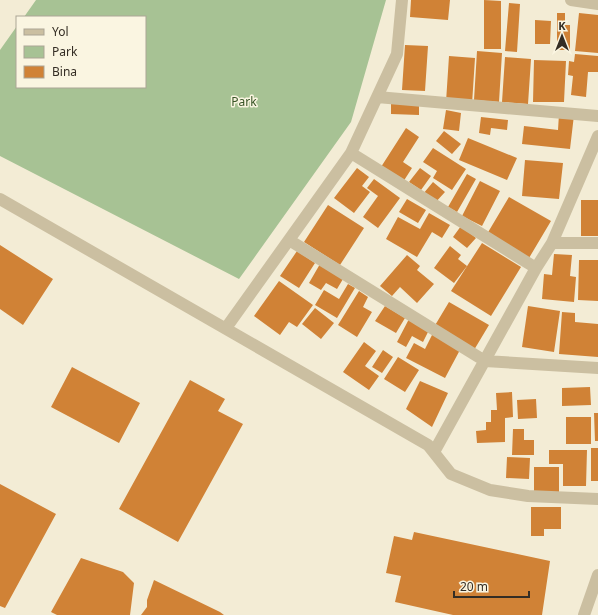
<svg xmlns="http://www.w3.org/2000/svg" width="598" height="615" viewBox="0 0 598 615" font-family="'Noto Sans',sans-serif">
<rect width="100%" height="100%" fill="#f3ecd5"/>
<!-- green -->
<path fill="#a7c294" d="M36 0H386L351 122 239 279 0 156V50L17 26V87H145V17H24Z"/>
<!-- building -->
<path fill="#d08236" d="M411 0H450L448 20 410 17Z
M484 0 501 1V49H484Z
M509 3 520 4 517 52 505 51Z
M557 13H565V25H570V50H557Z
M579 13 598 15V53L575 51Z
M535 20 551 21 550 44H535Z
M405 45 428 46 425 91 402 90Z
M477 51 502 53 499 102 474 100Z
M575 54 598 56V72H588L586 97 571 95 573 76 568 75 569 61 574 62Z
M449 56 475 58 472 104 446 102Z
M505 57 531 59 528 104 502 102Z
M534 60 566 61 564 102H533Z
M391 102H419V115L391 114Z
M446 110 461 113 459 131 443 129Z
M559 114 574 115 570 149 522 144 524 126 558 130Z
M481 117 508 120 507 130 491 128 490 135 479 133Z
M406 128 419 137 403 162 412 168 403 182 381 167Z
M444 131 461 144 452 154 436 141Z
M468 138 517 158 507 180 459 160Z
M433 148 466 169 452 190 433 178 437 171 423 162Z
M525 160 563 163 559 199 522 196Z
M357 168 369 177 362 186 370 192 354 213 334 198Z
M420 168 431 176 421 190 409 182Z
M467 174 476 179 457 212 448 207Z
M374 179 400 198 378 228 363 217 378 196 367 188Z
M480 181 500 191 482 226 462 216Z
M433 182 445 192 434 204 423 194Z
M509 197 551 221 529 258 487 234Z
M407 199 426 210 418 223 399 212Z
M581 200H598V236H581Z
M328 205 364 228 340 265 304 242Z
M429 213 450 225 442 238 432 232 417 257 386 239 398 217 420 229Z
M461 226 476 238 467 248 453 237Z
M482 243 521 267 491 316 451 291Z
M0 245 53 279 23 325 0 309Z
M450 246 461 255 458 259 467 266 454 283 434 268Z
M297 251 315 263 299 288 280 276Z
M554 254 572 255 570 276 576 277 574 302 542 299 544 274 552 275Z
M407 255 420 266 417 270 434 284 417 303 400 287 392 296 380 286Z
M579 260H598V301L578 300Z
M320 264 343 279 337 289 326 283 321 290 309 283Z
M279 281 313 305 297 327 289 322 280 335 254 316Z
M348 284 355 288 337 318 315 305 324 290 339 299Z
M359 291 368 297 363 307 372 312 357 337 338 325Z
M449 302 489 325 474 350 434 327Z
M385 306 405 318 396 333 375 321Z
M528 306 560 311 554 352 522 347Z
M315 308 334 323 321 339 302 324Z
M562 312 575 313V322L598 324V357L559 354Z
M409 319 429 330 423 342 412 336 406 347 397 342Z
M433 333 461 348 445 378 406 358 414 343 425 349Z
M364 342 376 351 365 366 379 376 369 390 343 372Z
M383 350 393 357 382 373 372 367Z
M398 357 419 370 405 392 384 379Z
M72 367 140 403 119 443 51 407Z
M190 380 225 399 218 411 243 424 178 542 119 509Z
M420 381 448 393 432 427 406 409Z
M590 387 591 405 562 406V388Z
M512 392 513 417 505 418V442L477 443 476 431 486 430V422H491V410H497L496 393Z
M536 399 537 418 518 419 517 400Z
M594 413H598V441H595Z
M566 417H591V444H566Z
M513 429H524V440H534V455H512Z
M591 448H598V481H591Z
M549 450H587L586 486H563V464H549Z
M507 457 530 458 529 479 506 478Z
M534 467H559V494H534Z
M0 484 56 514 5 608 0 606Z
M531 507H561V529H544V536H531Z
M414 532 550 561 542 615H453L395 602 401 576 386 573 394 536 412 540Z
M81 558 123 572 134 583 130 615H57L51 612Z
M154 580 220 612 224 615H141L147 607V600Z"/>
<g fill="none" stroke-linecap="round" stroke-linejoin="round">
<!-- minor -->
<path stroke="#cbbfa1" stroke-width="12" d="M571 0 598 4
M377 97 598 116
M351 153 536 268
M0 199 428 445 451 474 490 490 528 496 598 499
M289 240 485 361 598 368
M552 243H598
M226 328 351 153 397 54 402 0
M434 452 536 268 552 243 598 136
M584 615 598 575"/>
</g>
<g text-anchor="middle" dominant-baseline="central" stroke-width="3" stroke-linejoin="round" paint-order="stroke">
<!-- park labels -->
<g font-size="12" fill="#385426" stroke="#faf5e1">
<text x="244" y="101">Park</text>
</g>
</g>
<!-- legend -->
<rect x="16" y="16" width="130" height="72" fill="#faf5e1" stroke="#aba595"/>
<rect x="24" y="29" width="20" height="6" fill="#cbbfa1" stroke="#aba595"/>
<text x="52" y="36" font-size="12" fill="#342d24">Yol</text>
<rect x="24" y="46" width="20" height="12" fill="#a7c294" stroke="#aba595"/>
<text x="52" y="56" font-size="12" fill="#342d24">Park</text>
<rect x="24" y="66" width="20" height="12" fill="#d08236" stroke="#aba595"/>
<text x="52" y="76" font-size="12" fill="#342d24">Bina</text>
<!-- north arrow -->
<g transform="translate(562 36)" stroke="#faf5e1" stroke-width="3" paint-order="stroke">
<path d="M0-3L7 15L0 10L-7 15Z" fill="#342d24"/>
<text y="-6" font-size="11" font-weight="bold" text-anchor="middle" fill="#342d24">K</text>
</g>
<!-- scale -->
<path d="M454 591v6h75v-6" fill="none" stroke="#342d24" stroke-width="2"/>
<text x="460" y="591" font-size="12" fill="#342d24" stroke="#faf5e1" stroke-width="3" paint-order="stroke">20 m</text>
</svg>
